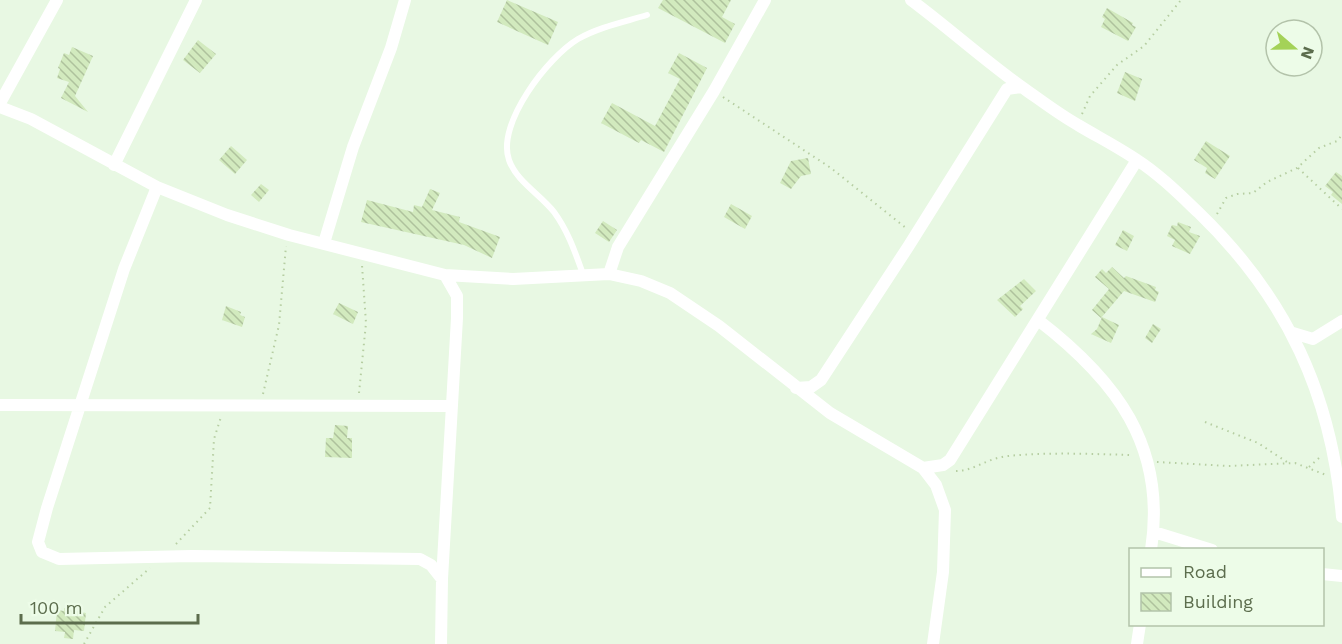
<svg xmlns="http://www.w3.org/2000/svg" width="1342" height="644" viewBox="0 0 1342 644" font-family="'Work Sans',sans-serif">
<defs>
<pattern id="building-back-hatch" width="6" height="6" patternUnits="userSpaceOnUse" patternTransform="scale(1.5)"><rect width="6" height="6" fill="#d2eabe"/><path d="M-1 5l2 2M0 0l6 6M5-1l2 2" fill="none" stroke="#aec29d"/></pattern>
</defs>
<rect width="100%" height="100%" fill="#e8f8e3"/>
<!-- building -->
<path fill="url(#building-back-hatch)" d="M507 0 558 22 548 45 497 22Z
M663 0H731L722 17 735 24 725 43 658 8Z
M1107 8 1133 23 1132 25 1136 27 1128 41 1101 27 1105 19 1102 17Z
M198 40 216 54 200 73 183 60Z
M72 47 93 56 75 96 88 112 61 98 69 82 57 78 60 69 58 68 64 53 69 55Z
M679 53 707 68 664 152 641 140 639 143 601 123 612 103 655 126 680 79 668 73Z
M1125 72 1142 79 1135 101 1117 93Z
M1206 141 1230 156 1215 179 1205 173 1207 168 1194 160Z
M231 146 247 160 235 174 219 160Z
M808 158 811 174 801 176 791 189 780 183 791 161Z
M1336 172 1342 176V204L1331 195 1333 192 1325 186Z
M261 184 269 190 259 202 251 195Z
M430 189 440 193 432 210 460 217 459 222 500 237 492 258 464 245 361 222 367 200 413 212 414 205 422 207Z
M731 204 752 216 745 229 724 217Z
M603 221 617 230 609 242 595 233Z
M1178 222 1191 227 1189 232 1200 236 1190 254 1172 246 1175 240 1167 236 1172 225 1177 226Z
M1123 230 1134 236 1127 251 1115 245Z
M1112 267 1124 278 1126 276 1156 287 1155 290 1159 292 1155 302 1124 291 1101 318 1092 310 1109 289 1095 277 1102 269 1106 273Z
M1024 279 1036 291 1020 306 1023 309 1015 317 997 300Z
M339 303 358 312 353 324 333 314Z
M226 306 241 312 240 315 245 317 242 327 222 320Z
M1102 317 1119 325 1111 343 1091 334 1097 329Z
M1153 324 1161 329 1152 343 1145 338Z
M335 425 348 426 347 438H352V458L325 457 326 438H333Z
M64 608 86 613 84 631 74 630 73 639 64 638 65 632 55 631 57 610 64 611Z"/>
<g fill="none" stroke-linecap="round" stroke-linejoin="round">
<!-- path -->
<path stroke="#b6cea2" stroke-width="2" stroke-dasharray="1.5 4.5" stroke-linecap="butt" d="M723 97 831 168 906 228
M1082 114 1090 96 1117 65 1144 46 1181 0
M1298 168 1342 209
M1217 214 1226 198 1237 194 1253 193 1267 182 1297 168 1319 148 1337 141 1342 135
M359 393 366 323 362 265
M263 394 279 325 286 246
M1205 422 1258 443 1290 464
M1157 462 1228 466 1295 463 1326 475
M1309 467 1320 457
M956 471C974 471 987 458 1008 456 1048 452 1091 454 1132 455
M176 544 210 508 214 439 221 417
M84 644 105 607 150 568"/>
<!-- lane -->
<path stroke="#fff" stroke-width="6" d="M583 274C575 252 568 231 554 212 541 195 516 181 509 160 496 124 548 57 578 39 599 27 624 22 647 15"/>
<!-- street -->
<path stroke="#fff" stroke-width="12" d="M911 0C950 29 986 62 1026 90 1043 102 1060 115 1078 125 1098 137 1118 147 1137 160 1160 175 1179 194 1199 213 1287 298 1332 395 1342 517
M0 103 57 0
M0 107 31 119 157 187 227 215 289 235 445 275 513 279 609 274 641 281 670 293 719 326 830 413 923 468 936 485 945 510 943 572 933 644
M114 165 196 0
M157 187 124 269 47 508 38 542 42 552 59 559 192 556 420 559 431 565 442 579
M324 243 353 147 391 48 405 0
M609 274 618 247 714 91 765 0
M1038 320C1116 380 1167 446 1151 550
M1293 333 1313 339 1342 321
M796 388 811 387 821 380 908 247 1007 89 1022 87
M0 405 451 406
M923 468 943 465 950 460 1137 160
M1154 532 1212 550
M1322 574 1342 576
M441 644 442 579 457 318V296L445 275
M1137 644 1140 624"/>
</g>
<!-- legend -->
<rect x="1129" y="548" width="195" height="78" fill="#edfce8" stroke="#b3c3aa" stroke-width="1.5"/>
<rect x="1141" y="568" width="30" height="9" fill="#ffffff" stroke="#b3c3aa" stroke-width="1.5"/>
<text x="1183" y="578" font-size="18" fill="#5c6d4d">Road</text>
<rect x="1141" y="593" width="30" height="18" fill="url(#building-back-hatch)" stroke="#b3c3aa" stroke-width="1.5"/>
<text x="1183" y="608" font-size="18" fill="#5c6d4d">Building</text>
<!-- north arrow -->
<g transform="translate(1294 48) rotate(110)"><circle r="28" fill="#edfce8" stroke="#b3c3aa" stroke-width="1.5"/>
<path d="M0-4.5L10 22L0 15L-10 22Z" fill="#a4d258"/>
<text y="-9" font-size="16" font-weight="bold" text-anchor="middle" fill="#5c6d4d">N</text>
</g>
<!-- scale -->
<path d="M21 614v9h177v-9" fill="none" stroke="#5c6d4d" stroke-width="3"/>
<text x="30" y="614" font-size="18" fill="#5c6d4d" stroke="#edfce8" stroke-width="4.5" paint-order="stroke">100 m</text>
</svg>
